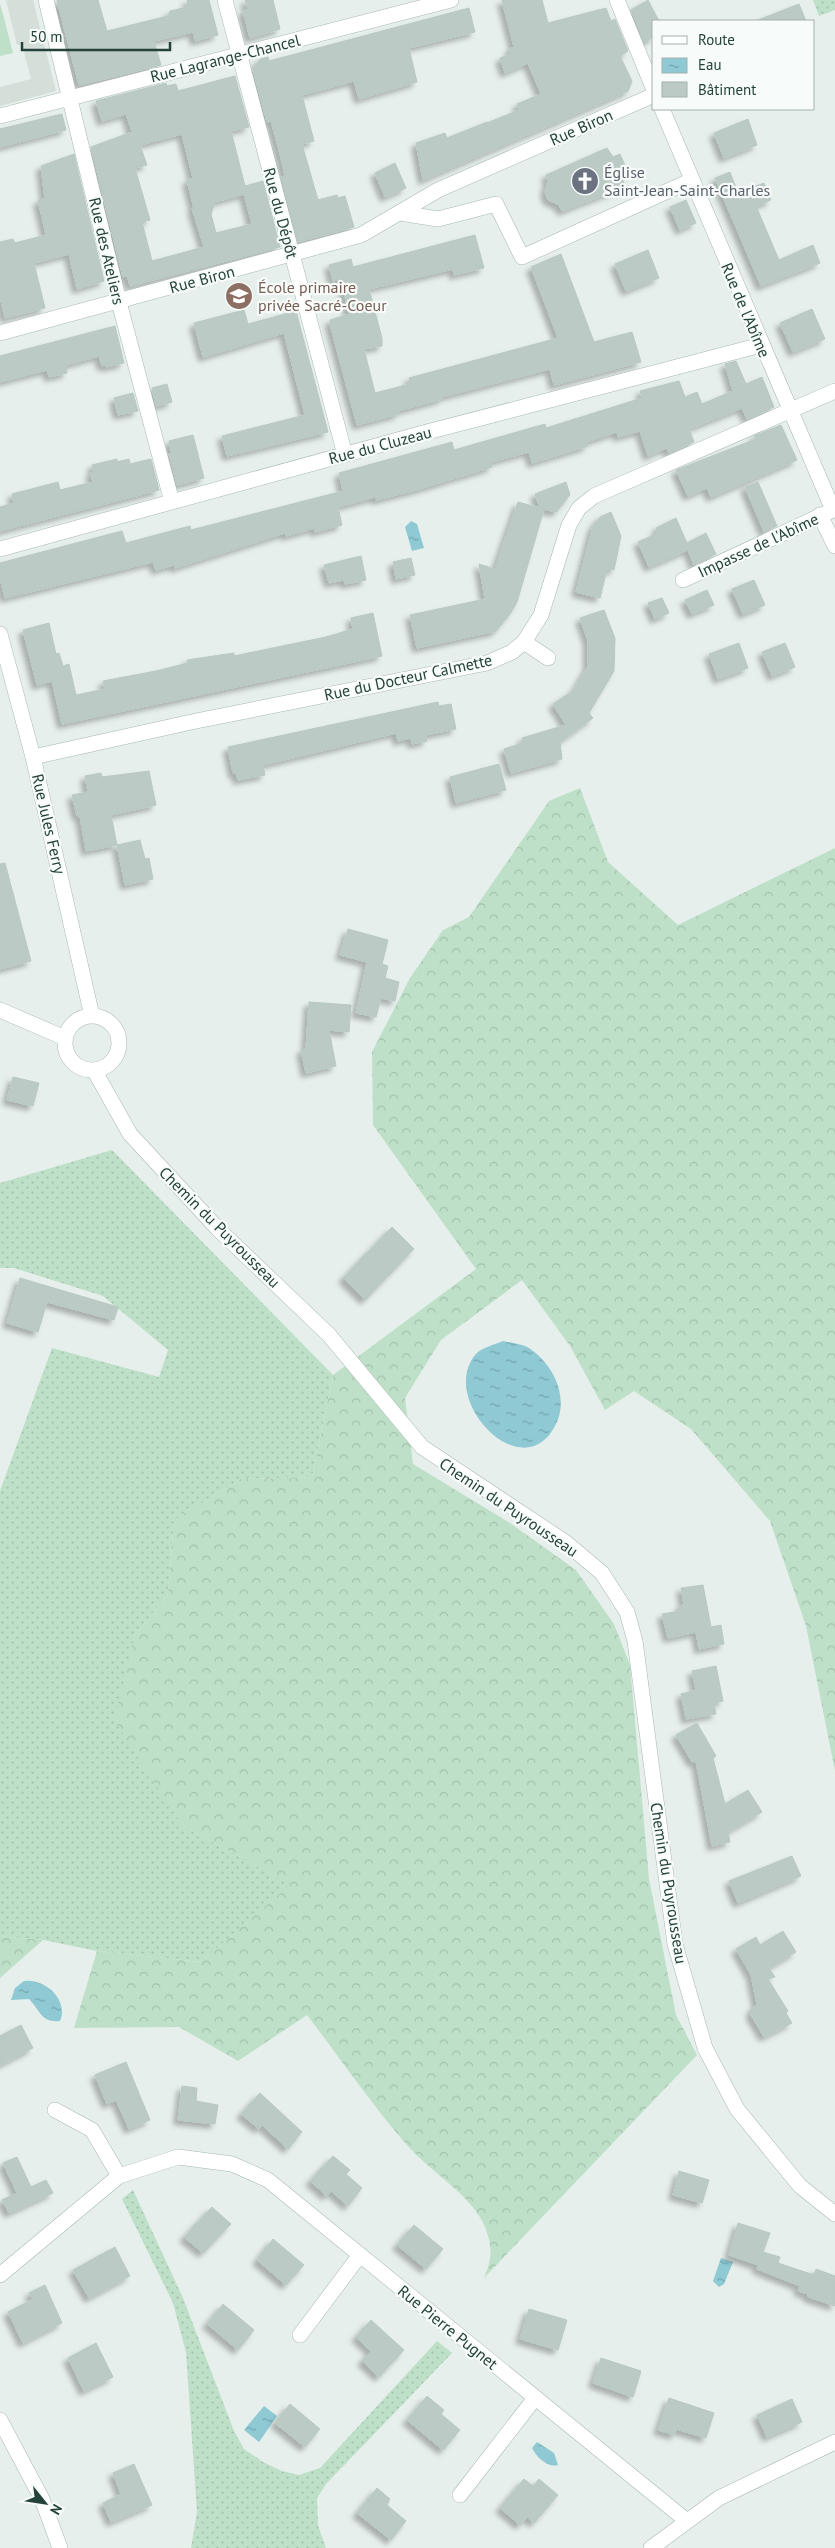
<svg xmlns="http://www.w3.org/2000/svg" width="835" height="2548" viewBox="0 0 835 2548" font-family="'PT Sans',sans-serif">
<defs>
<pattern id="grass-dots" width="8" height="8" patternUnits="userSpaceOnUse" patternTransform="scale(1.25)"><rect width="8" height="8" fill="#bfe0c8"/><path d="M2 2h.1M6 6h.1" fill="none" stroke="#a4c1ad" stroke-width="1.8" stroke-linecap="round"/></pattern>
<pattern id="forest-crowns" width="20" height="18" patternUnits="userSpaceOnUse" patternTransform="scale(1.25)"><rect width="20" height="18" fill="#bfe0c8"/><path d="M2 6a3 3 0 1 1 6 0M12 15a3 3 0 1 1 6 0" fill="none" stroke="#a4c1ad"/></pattern>
<pattern id="water-ripples" width="26" height="14" patternUnits="userSpaceOnUse" patternTransform="scale(1.25)"><rect width="26" height="14" fill="#8ec9d4"/><path d="M2 4q2-2 4 0t4 0M15 11q2-2 4 0t4 0" fill="none" stroke="#74a5ad"/></pattern>
<filter id="shadow"><feDropShadow dx="-4.5" dy="4.5" stdDeviation="2.5" flood-color="#0004"/></filter>
</defs>
<rect width="100%" height="100%" fill="#e6efeb"/>
<!-- built -->
<path fill="#d4dfda" d="M6 0H33L56 91 0 106V87L31 79 22 44 17 45Z"/>
<!-- grass -->
<path fill="url(#grass-dots)" d="M813 0H835V10L819 16Z
M112 1150 333 1375 312 1477 241 1479 174 1521 168 1594 134 1637 182 1825 291 1885 201 1962 97 1951 43 1940 0 1936V1491L52 1348 159 1377 168 1350 103 1296 14 1268H0V1183Z
M133 2190 183 2298 234 2431 244 2449 263 2462 282 2471 299 2475 320 2468 437 2341 452 2353 326 2484 317 2498 318 2525 326 2548H191L197 2512 186 2352 173 2303 122 2199Z"/>
<!-- forest -->
<path fill="url(#forest-crowns)" d="M580 788 608 862 678 925 835 848V1771L806 1626 770 1521 691 1429 634 1391 605 1410 570 1346 522 1280 441 1340 405 1398 413 1464 510 1523 576 1570 614 1624 630 1665 649 1879 676 2015 697 2055 484 2278C492 2259 493 2248 485 2227 473 2196 429 2171 407 2145 371 2104 340 2058 307 2015L238 2061 179 2027 74 2028 97 1951 201 1962 290 1885 182 1825 114 1720 134 1637 168 1594 174 1520 241 1479 312 1477 333 1375 476 1269 373 1125 372 1052 410 978 443 930 469 917 549 801Z
M0 1936 43 1940 0 1978Z"/>
<!-- garden -->
<path fill="#bfe0c8" d="M0 3 13 53 0 56Z"/>
<!-- water -->
<path fill="url(#water-ripples)" d="M411 521 417 524 424 548 412 551 405 527Z
M503 1341C511 1343 522 1344 529 1348 554 1365 570 1398 555 1426 522 1489 437 1399 476 1354 481 1348 496 1344 503 1341Z
M24 1981C45 1978 69 2000 60 2021 41 2023 40 2010 29 1999L11 2000 15 1988Z
M721 2258 733 2262 724 2284 719 2287 713 2281Z
M264 2406 277 2416 259 2442 244 2430Z
M537 2442 554 2453 558 2465C548 2468 537 2458 532 2448Z"/>
<!-- building -->
<path fill="#bbcac4" stroke="#b8c9c2" fill-rule="evenodd" filter="url(#shadow)" d="M57 0H98L107 31 168 16 170 11 188 7 187 0H209L218 35 195 41 193 32 154 41 161 65 79 85Z
M245 0H273L280 29 250 38 243 11 248 9Z
M502 0H542L548 23 606 8 611 21 615 19 628 51 620 56 632 81 628 91 423 180 416 143 445 133 447 138 487 122V123L519 110 517 104 541 94 528 63 505 73 500 58 511 54 509 49 514 47Z
M648 0 659 21H654V37L644 42 631 10Z
M799 4 806 21H758V20Z
M469 8 475 32 409 48 417 82 359 99 354 81 302 95 314 141 302 144 318 200 337 195 338 198 345 196 354 227 298 242 281 177 285 176 280 154 271 121 267 122 253 70 260 59 268 57 269 61Z
M235 76 249 127 231 131 245 186 263 181 280 247 130 286 127 275 123 277 91 147 132 132 126 114 102 121 96 101 166 83 167 86 176 84 178 91ZM182 134 193 178 187 180 194 208H192L204 247 152 261 142 222 150 220 135 168 147 165 140 145ZM244 194 252 224 216 233 211 214 215 202Z
M62 114 66 130 0 147V129Z
M748 119 757 145 724 158 714 133Z
M607 148 613 157 620 154 627 170 628 174 622 177 625 187 562 211 559 205 548 200 545 192 548 181 546 175Z
M74 154 104 281 77 289 69 254 34 263 45 308 5 318 0 297V242L13 239 15 243 46 235 38 200 45 199 41 166Z
M395 163 406 188 385 197 375 173Z
M730 172 738 193 764 183 771 200 756 206 779 260 813 245 820 263 761 286 715 178Z
M686 200 696 223 680 230 670 207Z
M475 235 484 268 454 275 453 269 369 289 382 338V346L364 349 375 393 410 384 409 378 558 338 531 267 561 254 594 342 632 332 641 362 554 385 550 369 442 397V399L398 411 399 414 357 425 330 324V320L349 314 341 279 333 281 329 265 351 259 353 267Z
M648 250 659 278 626 291 615 264Z
M812 309 825 339 793 352 780 323Z
M244 310 248 324 296 311 328 432 227 456 222 436 305 415 284 333 203 357 194 323Z
M115 326 124 363 106 367 105 365 102 366 99 356 66 365 67 373 49 377 47 370 0 382V356Z
M736 361 746 384 762 377 774 407 747 419 742 408 689 429 694 442 669 453 666 448 648 456 640 431 618 437 617 432 587 442 588 446 532 463 529 452 491 462 492 467 416 490 376 500 375 497 338 507 342 525 315 532V528L286 536 285 533 175 568 174 565 156 570 153 562 5 598 0 578V563L122 531 126 543 190 526 191 530 343 491 339 473 452 442 454 450 545 424 546 428 642 398 640 391 679 381 685 397 697 392 702 404 733 391 725 364Z
M167 384 172 402 156 406 152 388Z
M133 393 138 411 118 415 114 398Z
M781 425 797 460 711 497 707 488 688 496 676 470 756 439 754 436Z
M193 435 204 478 177 485 169 454H172L169 441Z
M117 459V462L129 459 130 464 151 459 159 490 0 531V507L14 503 12 494 58 482 60 490 93 482 90 473 94 472 92 465Z
M566 482 570 495 556 512 540 508 535 494Z
M758 482 777 526 764 532 745 487Z
M518 502 544 509 517 602 510 614 496 631 417 648 410 615 485 599 479 564 495 569Z
M611 512 621 536 614 570 607 569 600 598 576 592 593 526 600 517Z
M676 518 687 543 706 533 716 554 694 565 688 550 649 567 638 542 658 533 656 528Z
M361 556 366 580 345 584 344 580 329 583 324 565Z
M411 558 415 575 396 579 393 562Z
M754 580 765 605 743 614 732 589Z
M707 590 714 605 692 614 685 600Z
M662 598 669 613 655 619 648 603Z
M604 610 615 638 614 671 589 713 593 718 560 742 562 759 511 773 504 749 523 743 522 738 566 725 553 704 574 690 588 666V641L580 618Z
M373 613 382 656 62 724 52 681 37 685 23 630 49 623 56 654 59 653 63 666 69 664 76 695 105 689 103 681 156 671 188 663 187 660 234 653V656L326 637 353 629 351 618Z
M739 643 748 668 718 679 709 654Z
M785 643 795 667 772 676 762 652Z
M438 702 439 706 451 704 456 729 426 735 427 741 412 744 411 738 398 741 396 733 263 765 265 775 238 780 236 773H233L228 747Z
M499 764 506 790 456 803 450 777Z
M149 771 156 805 111 815 117 845 86 851 80 816H77L72 795 88 792 85 776 101 773 102 777Z
M140 840 145 859 149 858 153 879 125 885 117 845Z
M5 863 31 961 0 969V864Z
M348 929 388 940 382 964 388 966 385 978 399 982 395 1001 381 998 376 1017 356 1013 367 962 340 955Z
M309 1002 351 1005 349 1032 329 1030 336 1066 306 1073 301 1050 306 1049Z
M13 1077 39 1083 33 1106 7 1100Z
M392 1227 414 1249 365 1300 343 1278Z
M20 1278 118 1307 114 1320 47 1302 38 1332 7 1323Z
M703 1585 711 1627 721 1625 724 1644 699 1649 696 1632 668 1638 662 1614 680 1611 679 1606 684 1605 681 1588Z
M716 1666 723 1701 714 1703 716 1714 686 1719 681 1694 696 1690 692 1671Z
M697 1723 716 1756 713 1758 725 1804 748 1790 762 1812 728 1832 730 1842 712 1846 696 1761 692 1762 676 1735Z
M792 1856 801 1876 738 1903 729 1881Z
M783 1931 796 1952 769 1968 775 1977 768 1979 788 2011 786 2013 792 2023 764 2037 751 2015 752 2008 757 2005 751 1975 736 1949 756 1937 760 1945Z
M21 2025 33 2048 0 2065V2036Z
M126 2062 150 2120 129 2129 116 2100 107 2104 95 2075Z
M182 2086 197 2088 196 2101 218 2105 215 2124 178 2120Z
M260 2093 302 2132 288 2149 262 2125 259 2129 241 2114Z
M333 2156 350 2170 346 2174 362 2188 348 2206 331 2191 327 2196 310 2181Z
M17 2157 31 2187 46 2180 53 2193 9 2213 2 2200 17 2193 3 2163Z
M679 2171 709 2180 702 2203 673 2195Z
M212 2207 231 2224 203 2253 184 2237Z
M738 2223 770 2233 763 2252 780 2257 778 2263 814 2275 816 2269 835 2276V2306L808 2297V2294L798 2291 800 2286 757 2269 758 2265 729 2255Z
M414 2225 443 2249 426 2269 397 2245Z
M273 2239 304 2265 286 2285 257 2260Z
M115 2247 130 2276 89 2298 73 2270Z
M45 2285 62 2323 23 2343 8 2312 33 2299 29 2293Z
M223 2304 254 2330 238 2350 207 2324Z
M529 2309 567 2320 558 2350 520 2339Z
M371 2320 404 2350 379 2377 362 2361 371 2351 356 2337Z
M96 2343 113 2377 84 2391 68 2358Z
M601 2358 641 2371 633 2397 593 2383Z
M427 2396 444 2410 441 2414 460 2430 443 2450 407 2420Z
M669 2398 714 2413 706 2438 676 2429 675 2435 658 2430Z
M792 2399 802 2422 767 2437 757 2415Z
M290 2404 320 2429 305 2447 275 2423Z
M134 2464 152 2505 111 2522 103 2503 121 2494 113 2473Z
M524 2479 533 2486 539 2479 558 2495 534 2523 527 2517 520 2525 500 2508Z
M377 2488 390 2499 387 2505 406 2521 391 2540 357 2513Z"/>
<g fill="none" stroke-linecap="round" stroke-linejoin="round">
<!-- minor casing -->
<g stroke="#a8b8b2" stroke-width="16">
<path id="minor" d="M46 0 119 302 172 502
M225 0 345 455
M617 0 654 90
M662 109 833 510 683 580
M0 116 451 0
M400 213 438 219 496 204 522 257 692 180
M0 333 361 235 438 190 654 95
M820 515 835 546
M0 549 427 432 761 345
M0 634 33 757 92 1016
M524 642 548 658
M33 757 196 721 487 663 512 652 524 642 541 615 569 525 579 508 594 496 835 391
M0 1010 65 1038
M65 1043a27 27 0 1 1 54 0a27 27 0 1 1-54 0Z
M94 1070 130 1134 218 1229 329 1335 422 1447 565 1542 602 1573 627 1612 635 1641 675 1944 705 2048 737 2109 800 2186 835 2214
M55 2110 92 2130 119 2176
M0 2275 119 2176 178 2157 232 2164 268 2180 687 2521
M300 2335 360 2255
M0 2420 42 2499 60 2548
M460 2495 535 2398
M651 2548 719 2498 835 2442"/>
</g>
<!-- minor -->
<use href="#minor" stroke="#fff" stroke-width="15"/>
</g>
<!-- icons -->
<defs>
<g id="church-disc" transform="scale(1.4375)"><circle r="9.5" fill="#6b7280" stroke="#f7fbf9"/><path d="M-1.2-6h2.4v3.5h3.3v2.4h-3.3V6h-2.4V-.1h-3.3v-2.4h3.3Z" fill="#fff"/></g>
<g id="school-disc" transform="scale(1.4375)"><circle r="9.5" fill="#8d6e63" stroke="#f7fbf9"/><path d="M0-5L7-2L0 1L-7-2ZM-4 1L0 2.5L4 1V4Q0 6-4 4Z" fill="#fff"/></g>
</defs>
<g fill-rule="evenodd">
<use href="#church-disc" x="585" y="181"/>
<use href="#school-disc" x="239" y="296"/>
</g>
<g text-anchor="middle" dominant-baseline="central" stroke-width="4.5" stroke-linejoin="round" paint-order="stroke">
<!-- street labels -->
<g font-size="16" fill="#24423a" stroke="#f7fbf9">
<text transform="translate(225 58) rotate(-14)">Rue Lagrange-Chancel</text>
<text transform="translate(581 127) rotate(-24)">Rue Biron</text>
<text transform="translate(281 213) rotate(75)">Rue du Dépôt</text>
<text transform="translate(107 251) rotate(77)">Rue des Ateliers</text>
<text transform="translate(202 279) rotate(-15)">Rue Biron</text>
<text transform="translate(746 310) rotate(67)">Rue de l'Abîme</text>
<text transform="translate(380 445) rotate(-15)">Rue du Cluzeau</text>
<text transform="translate(758 545) rotate(-25)">Impasse de l'Abîme</text>
<text transform="translate(408 677) rotate(-12)">Rue du Docteur Calmette</text>
<text transform="translate(49 824) rotate(77)">Rue Jules Ferry</text>
<text transform="translate(220 1227) rotate(45)">Chemin du Puyrousseau</text>
<text transform="translate(509 1507) rotate(34)">Chemin du Puyrousseau</text>
<text transform="translate(669 1883) rotate(81)">Chemin du Puyrousseau</text>
<text transform="translate(448 2327) rotate(39)">Rue Pierre Pugnet</text>
</g>
<!-- worship labels -->
<g font-size="16" fill="#5b616d" stroke="#f7fbf9" text-anchor="start">
<text x="604" y="172">Église<tspan x="604" dy="18">Saint-Jean-Saint-Charles</tspan></text>
</g>
<!-- education labels -->
<g font-size="16" fill="#785e54" stroke="#f7fbf9" text-anchor="start">
<text x="258" y="287">École primaire<tspan x="258" dy="18">privée Sacré-Coeur</tspan></text>
</g>
</g>
<!-- legend -->
<rect x="652" y="20" width="162" height="90" fill="#f7fbf9" stroke="#a3b1ad"/>
<rect x="662" y="36" width="25" height="8" fill="#ffffff" stroke="#a3b1ad"/>
<text x="698" y="45" font-size="15" fill="#24423a">Route</text>
<rect x="662" y="58" width="25" height="15" fill="url(#water-ripples)" stroke="#a3b1ad"/>
<text x="698" y="70" font-size="15" fill="#24423a">Eau</text>
<rect x="662" y="82" width="25" height="15" fill="#bbcac4" stroke="#a3b1ad"/>
<text x="698" y="95" font-size="15" fill="#24423a">Bâtiment</text>
<!-- north arrow -->
<g transform="translate(45 2503) rotate(120)" stroke="#f7fbf9" stroke-width="4" paint-order="stroke">
<path d="M0-4L9 19L0 12L-9 19Z" fill="#24423a"/>
<text y="-8" font-size="14" font-weight="bold" text-anchor="middle" fill="#24423a">N</text>
</g>
<!-- scale -->
<path d="M22 42v8h148v-8" fill="none" stroke="#24423a" stroke-width="2.5"/>
<text x="30" y="42" font-size="15" fill="#24423a" stroke="#f7fbf9" stroke-width="4" paint-order="stroke">50 m</text>
</svg>
